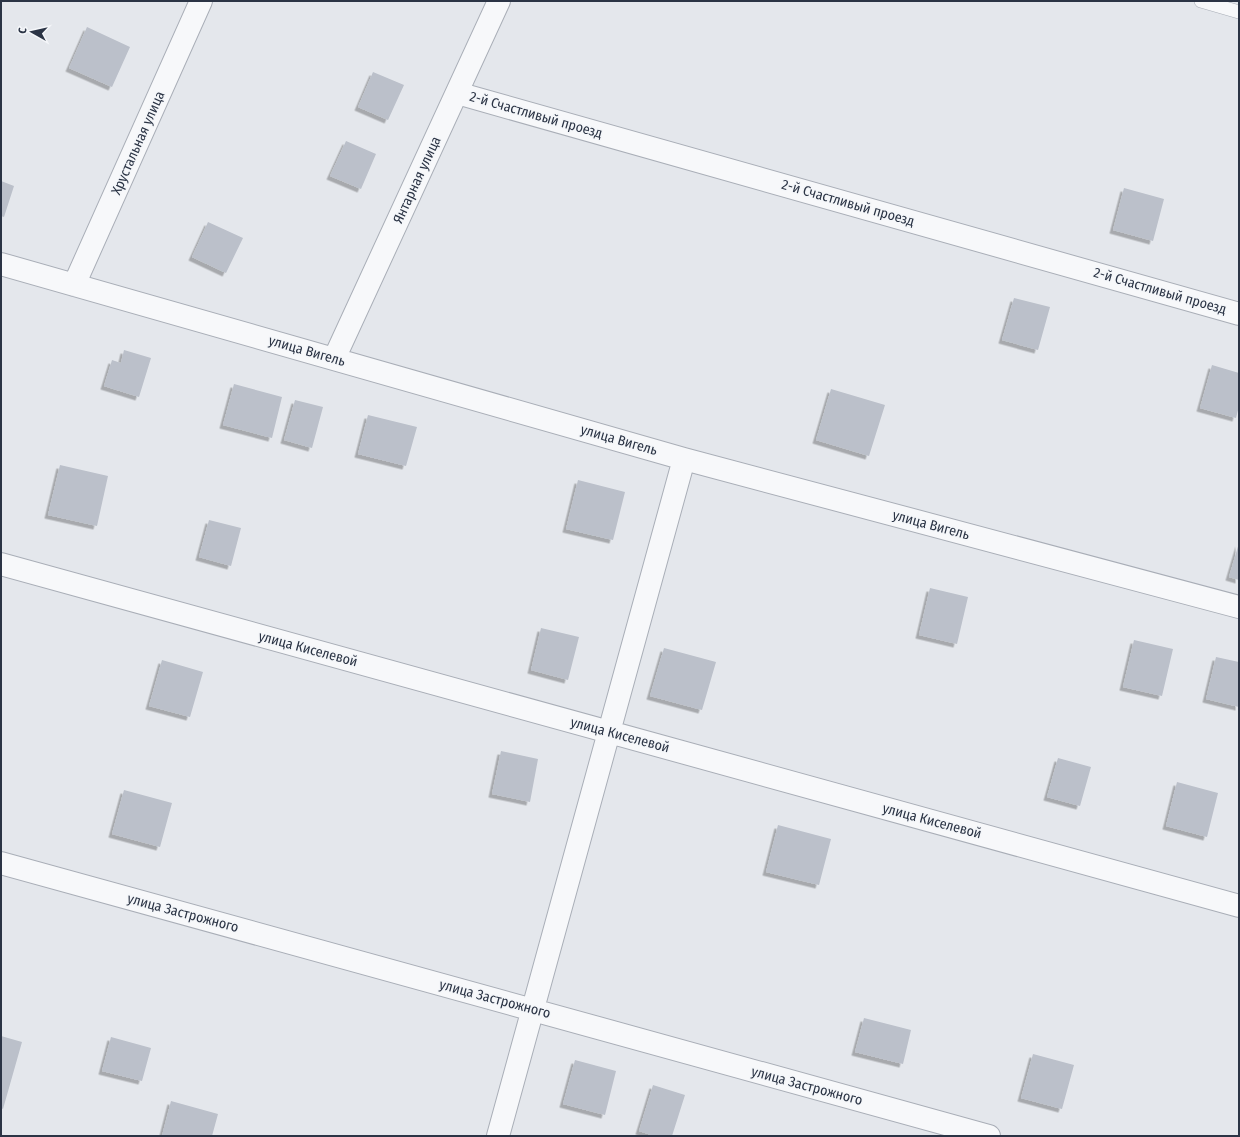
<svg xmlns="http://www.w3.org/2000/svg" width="1240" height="1137" viewBox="0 0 1240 1137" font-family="'Fira Sans Condensed',sans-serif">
<defs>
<filter id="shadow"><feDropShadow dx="-3.5" dy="3.5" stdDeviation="0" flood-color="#0004"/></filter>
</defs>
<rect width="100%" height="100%" fill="#e4e7ec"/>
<!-- building -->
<path fill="#bbc0ca" filter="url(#shadow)" d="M87 27 130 47 112 87 69 68Z
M373 72 404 85 388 120 358 107Z
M346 141 376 154 361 189 330 176Z
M1 181 14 186 4 217 1 216Z
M1124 188 1164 199 1153 241 1113 230Z
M208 222 243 238 226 273 192 257Z
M1014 298 1050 307 1038 350 1002 340Z
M124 350 151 358 139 397 104 386 112 360 121 363Z
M1212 365 1239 373V406L1236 418 1200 408Z
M234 384 282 397 272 438 223 425Z
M831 389 885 405 869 456 816 440Z
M295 400 323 407 312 448 284 440Z
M368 415 417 427 406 466 358 454Z
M60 465 108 476 97 526 48 515Z
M578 480 625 492 613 540 566 529Z
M209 520 241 528 231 566 199 557Z
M1239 543V580L1229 577Z
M930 588 968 597 957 644 919 635Z
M541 628 579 637 568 680 531 670Z
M1134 640 1173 649 1162 696 1123 687Z
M664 648 716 662 702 710 650 696Z
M1216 657 1239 662V707L1206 699Z
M162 660 203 672 190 717 149 706Z
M501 751 538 759 530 802 492 794Z
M1058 758 1091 767 1080 806 1047 797Z
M1177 782 1218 793 1207 837 1166 826Z
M124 790 172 803 160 847 112 834Z
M778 825 831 839 819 885 766 872Z
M864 1018 911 1030 903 1064 855 1052Z
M1 1036 22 1042 3 1109 1 1108Z
M111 1037 151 1048 142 1081 102 1071Z
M1033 1054 1074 1065 1062 1109 1021 1098Z
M575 1060 616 1071 605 1115 563 1104Z
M653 1085 685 1095 672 1136H654L639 1131Z
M171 1101 218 1114 212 1136H162Z"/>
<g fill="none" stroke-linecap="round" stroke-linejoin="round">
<!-- lane casing -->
<g stroke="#a9aeb7" stroke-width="14">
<path id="lane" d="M1201 1 1239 12"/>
</g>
<!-- street casing -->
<g stroke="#a9aeb7" stroke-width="24">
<path id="street" d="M457 93 1239 314
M1 264 684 459 1239 607
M74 285 201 1
M334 359 499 1
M1 564 1239 906
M1 863 989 1136
M498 1136 684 459"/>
</g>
<!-- lane -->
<use href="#lane" stroke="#f7f8fa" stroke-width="13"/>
<!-- street -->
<use href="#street" stroke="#f7f8fa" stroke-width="22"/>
</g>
<g text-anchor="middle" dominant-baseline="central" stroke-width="3" stroke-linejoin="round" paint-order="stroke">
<!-- street labels -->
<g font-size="14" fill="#2b3445" stroke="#f4f6f9">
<text transform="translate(536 115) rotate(16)">2-й Счастливый проезд</text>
<text transform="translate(138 143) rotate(-66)">Хрустальная улица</text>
<text transform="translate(417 180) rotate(-65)">Янтарная улица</text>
<text transform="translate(848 203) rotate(16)">2-й Счастливый проезд</text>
<text transform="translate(1160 291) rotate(16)">2-й Счастливый проезд</text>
<text transform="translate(307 351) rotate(16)">улица Вигель</text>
<text transform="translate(619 440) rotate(16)">улица Вигель</text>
<text transform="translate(931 525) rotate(15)">улица Вигель</text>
<text transform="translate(308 649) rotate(15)">улица Киселевой</text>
<text transform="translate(620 735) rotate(15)">улица Киселевой</text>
<text transform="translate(932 821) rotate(15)">улица Киселевой</text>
<text transform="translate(183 913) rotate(15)">улица Застрожного</text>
<text transform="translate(495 999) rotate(15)">улица Застрожного</text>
<text transform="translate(807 1086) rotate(15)">улица Застрожного</text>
</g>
</g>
<!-- border -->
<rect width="1240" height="1137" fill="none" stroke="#2b3445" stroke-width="4"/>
<!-- north arrow -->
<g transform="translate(32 32) rotate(278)" stroke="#f4f6f9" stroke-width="3" paint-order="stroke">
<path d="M0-3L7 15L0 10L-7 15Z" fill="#2b3445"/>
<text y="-6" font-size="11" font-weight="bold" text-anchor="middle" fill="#2b3445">С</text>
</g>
</svg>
